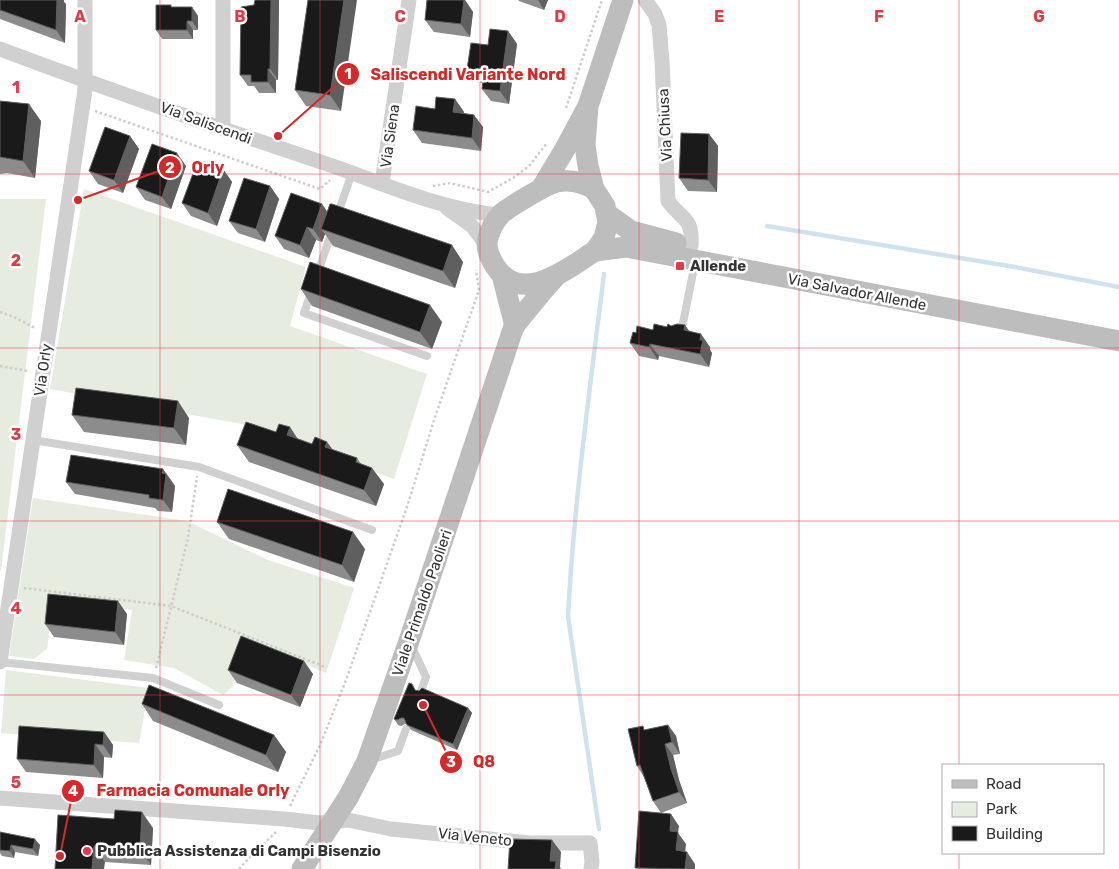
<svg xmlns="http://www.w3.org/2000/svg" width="1119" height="869" viewBox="0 0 1119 869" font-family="Rubik,sans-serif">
<rect width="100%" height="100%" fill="#fff"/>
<!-- green -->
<path fill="#e6ecdf" d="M84 189 306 267 290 326 427 374 394 479 247 425 50 389Z
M0 199H46L1 571H0Z
M33 498 187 521 268 560 354 588 326 673 284 655 246 644 232 687 223 695 174 668 124 660 132 610 53 600 47 649 34 659 9 656Z
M6 670 149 688 139 743 1 733Z"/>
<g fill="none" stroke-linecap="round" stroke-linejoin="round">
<!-- stream -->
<path stroke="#cfe2ee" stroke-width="4.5" d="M767 226 1015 267 1119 287
M599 829 568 616C574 502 590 388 604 274"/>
<!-- path -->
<path stroke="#cdcdcd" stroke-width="2.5" stroke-dasharray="2.5 2.5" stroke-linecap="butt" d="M566 108 602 0
M95 111 320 189 330 180
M433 186 450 183 488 192 513 178 529 166 547 143
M0 312 14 317 35 328
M0 366 28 371
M24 588 171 606 325 667
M156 668 188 538 197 476
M290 806 321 743 346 680 407 507 435 417 479 290 476 270
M239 869 250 857 276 832"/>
<!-- service -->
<path stroke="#d0d0d0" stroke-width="8" d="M337 216 352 173
M317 275 332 231
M312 290 304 313 427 356
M681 333 695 263
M33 440 199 467 372 530
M412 647 426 677 421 691
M0 662 153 678 219 705
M371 760 398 751 406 729"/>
<!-- minor -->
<path stroke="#d0d0d0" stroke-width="15" d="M223 0V129
M645 0 655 14 659 25 662 61 668 201C682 221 693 216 691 246
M0 49C109 90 219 128 330 165 385 184 442 210 500 215
M382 183 409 0
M447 208 472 226 486 244
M0 662 85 90V0
M0 798 284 819 320 823 348 820 391 829 530 843H590L592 862 591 869"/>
<!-- secondary -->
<path stroke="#bdbdbd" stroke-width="21" d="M588 106 585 145 588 166 594 189 605 206 608 222 604 238 595 251C568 268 521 307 495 266 490 258 485 247 488 238 490 229 495 221 501 214 509 207 547 184 557 182 570 179 582 182 594 189
M541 189 565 149 588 106 623 0
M606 213 631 231 676 243
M595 251 626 247 1119 341
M502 275 515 326
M302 869 349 796 367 761 409 641 514 326 541 293 557 275"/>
</g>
<!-- wall -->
<path fill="#8c8c8c" d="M0 0 64 2 66 4 65 43 0 19Z
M255 0H279L278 80H276V93H259L254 86H248L240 75Z
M308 0 341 111 306 106 295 90Z
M427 0H465L473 12 470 37 434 32 425 20Z
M518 0H548L544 10 519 1Z
M172 7H192L198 16V30H193V39H162L156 30Z
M508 31 517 44 509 104 491 101 482 89 483 83 476 82 467 69 488 45Z
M455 99 464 112 463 113 474 115 483 127 481 151 422 143 413 130 435 109Z
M0 101 41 121 35 178 7 173 0 174Z
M709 134 718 146 717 192 688 191 679 178Z
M130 136 139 149 123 193 98 184 89 171Z
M186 166 171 209 145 200 136 187Z
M223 169 232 182 217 226 191 216 182 203Z
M270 186 279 199 265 242 238 233 229 221Z
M327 212 463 262 455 288 333 246 325 234 322 242 316 240 309 258 284 249 275 236Z
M301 289 442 322 432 349 312 306Z
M671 326 689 331 710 347V350L712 353 709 367 659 356 658 360 639 356 630 343 636 333Z
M72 415 189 418 186 445 84 432Z
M290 427 297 439 357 458 361 464 384 484 376 506 249 462 237 445Z
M166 473 175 486 172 512 158 511 155 508 75 494 66 482Z
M217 522 365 549 354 582 229 539Z
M127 614 124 645 54 637 45 624Z
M228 670 313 674 300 707 237 683Z
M416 691 468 708 472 713 457 750 411 730 407 724H405L401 726 398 725 394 719Z
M142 704 274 735 286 752 278 772 153 721Z
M668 725 676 736 680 754 673 755 679 780 687 803 661 813 653 801 644 777 637 766 646 730Z
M104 732 113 745 112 758 104 757 103 778 26 772 17 759Z
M58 815 153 828 151 865 105 862Z
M0 832 40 845 38 856 15 852 14 858 2 856 0 853Z"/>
<!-- shaded-wall -->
<path fill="#5f5f5f" d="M57 0H64V2L66 4 65 43 56 30Z
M271 0H279L278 80 270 69Z
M344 0H357L341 111 330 95Z
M464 0H465L473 12 470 37 461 24Z
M538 0H548L544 10Z
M192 7 198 16V30L192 21Z
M187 21 193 30V39L187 30Z
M508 31 517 44 509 104 500 91Z
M268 69 276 80V93L268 82Z
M455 99 464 112 462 125 453 112Z
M29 104 41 121 35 178 23 161Z
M474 115 483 127 481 151 472 138Z
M709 134 718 146 717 192 708 180Z
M130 136 139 149 123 193 114 180Z
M177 153 186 166 171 209 162 197Z
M223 169 232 182 217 226 208 213Z
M270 186 279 199 265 242 256 229Z
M322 204 331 217 321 229 325 234 322 242 313 229Z
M307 227 316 240 309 258 300 245Z
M452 245 463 262 455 288 443 271Z
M430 305 442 322 432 349 420 332Z
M685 325 694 338 684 330Z
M701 334 710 347V350L712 353 709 367 700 354V340Z
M650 344 659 356 658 360 649 347Z
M178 401 189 418 186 445 174 428Z
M290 427 301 444 287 435Z
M327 442 339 458 325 447Z
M372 468 384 484 376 506 364 490Z
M163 469 175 486 172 512 163 500Z
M353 532 365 549 354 582 342 565Z
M118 601 127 614 124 645 115 632Z
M304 661 313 674 300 707 291 695Z
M468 708 472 713 457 750 453 744Z
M668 725 676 736 680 754 672 742Z
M104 732 113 745 112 758 103 745Z
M274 735 286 752 278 772 266 755Z
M95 744 104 757 103 778 94 765Z
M665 744 673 755 679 780 687 803 679 792 671 769Z
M142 812 153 828 151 865 140 849Z
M671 814 679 826 678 833 686 844 684 862 676 850 670 831Z
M35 839 40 845 38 856 33 849Z
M552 840 561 852 560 867 561 869H555L550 861Z
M11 845 15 852 14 858 10 851Z
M94 846 105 862 104 869H92Z
M687 852 695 864V869H685Z"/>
<!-- building -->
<path fill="#1a1a1a" stroke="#5f5f5f" d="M0 0H57L56 30 0 10Z
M255 0H271L270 69H268V82H251V75H240L241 7 254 5Z
M308 0H344L330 95 295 90Z
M427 0H464L461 24 425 20Z
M156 5H171V7H192V21H187V30H156Z
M490 29 508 31 500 91 482 89 484 71 467 69 471 43 488 45Z
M436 97 455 99 453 112 474 115 472 138 413 130 416 106 435 109Z
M0 101 29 104 23 161 0 157Z
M105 127 130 136 114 180 89 171Z
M681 133 709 134 708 180 679 178Z
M152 144 177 153 162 197 136 187Z
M198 160 223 169 208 213 182 203Z
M244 178 270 186 256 229 229 221Z
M291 193 322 204 313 229 307 227 300 245 275 236Z
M330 204H332L452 245 443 271 321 229Z
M310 262 430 305 420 332 301 289Z
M654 324 667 327 668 324 671 326 677 324 685 325 684 330 701 334 700 340H703L700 354 650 344 649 347 630 343 633 332 636 333 637 326 653 330Z
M76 388 178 401 174 428 72 415Z
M246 422 276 432 279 424 290 427 287 435 312 444 315 437 327 442 325 447 357 458 356 462 372 468 364 490 237 445Z
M71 455 163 469 162 473 166 474 163 500 149 498V495L66 482Z
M228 489 353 532 342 565 217 522Z
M48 594 118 601 115 632 45 624Z
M241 636 304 661 291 695 228 670Z
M409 683 412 684 415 690 419 691 422 688 468 708 453 744 407 725 404 718H401L397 720 394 719Z
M149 685 274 735 266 755 142 704Z
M668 725 672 742 665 744 671 769 679 792 653 801 640 765 637 766 628 729 643 726 644 730Z
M19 726 104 732 103 745 95 744 94 765 17 759Z
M115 810 142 812 140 849 94 846 92 869H55L58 815 114 819Z
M639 811 671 814 670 831 678 832 676 850 687 852 685 869 635 868Z
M0 832 35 839 33 849 11 845 10 851 0 850Z
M510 839 552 840 550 861H556L555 869H508Z"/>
<!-- grid -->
<path fill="none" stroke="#e63946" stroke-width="1" stroke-opacity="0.55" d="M160 0V869M320 0V869M480 0V869M639 0V869M799 0V869M959 0V765M0 174H1119M0 348H1119M0 521H1119M0 695H1119M959 853V869"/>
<!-- markers -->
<g fill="#e63946" stroke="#fff" stroke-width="2">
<rect x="675" y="261" width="10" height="10" rx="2.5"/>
<circle cx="87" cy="851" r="5"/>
</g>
<g text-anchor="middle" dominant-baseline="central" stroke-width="5" stroke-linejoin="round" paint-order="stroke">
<!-- street labels -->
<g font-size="15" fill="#333" stroke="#fff">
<text transform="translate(206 123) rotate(20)">Via Saliscendi</text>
<text transform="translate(665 125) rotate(-93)">Via Chiusa</text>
<text transform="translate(390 136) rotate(-82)">Via Siena</text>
<text transform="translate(857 292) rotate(11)">Via Salvador Allende</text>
<text transform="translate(43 370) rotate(-82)">Via Orly</text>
<text transform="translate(422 603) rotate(-71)">Viale Primaldo Paolieri</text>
<text transform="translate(475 837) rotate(6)">Via Veneto</text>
</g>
<!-- poi labels -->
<g font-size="15" font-weight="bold" fill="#333" stroke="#fff" text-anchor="start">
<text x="690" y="266">Allende</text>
<text x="97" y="851">Pubblica Assistenza di Campi Bisenzio</text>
</g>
</g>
<g font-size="16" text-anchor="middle" font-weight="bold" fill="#e63946" stroke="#fff" stroke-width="5" stroke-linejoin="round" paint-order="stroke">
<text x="80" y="22">A</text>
<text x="240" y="22">B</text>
<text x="400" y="22">C</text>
<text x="560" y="22">D</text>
<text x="719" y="22">E</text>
<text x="879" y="22">F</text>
<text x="1039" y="22">G</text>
<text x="16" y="93">1</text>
<text x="16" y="266">2</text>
<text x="16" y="440">3</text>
<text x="16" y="614">4</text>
<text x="16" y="788">5</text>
</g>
<!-- callouts -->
<path fill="none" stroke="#d62828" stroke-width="2" d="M278 136L348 74M78 200L170 167M423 705L451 762M60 856L73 791"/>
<g fill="#d62828" stroke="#fff" stroke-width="2">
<circle cx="278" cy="136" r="5"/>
<circle cx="78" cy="200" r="5"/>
<circle cx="423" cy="705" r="5"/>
<circle cx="60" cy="856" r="5"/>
<circle cx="348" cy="74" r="12"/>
<circle cx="170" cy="167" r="12"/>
<circle cx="451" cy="762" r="12"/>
<circle cx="73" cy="791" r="12"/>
</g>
<g font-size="15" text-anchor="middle" font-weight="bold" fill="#fff">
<text x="348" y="79">1</text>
<text x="170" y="173">2</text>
<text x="451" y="767">3</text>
<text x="73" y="796">4</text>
</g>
<g font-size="16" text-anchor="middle" font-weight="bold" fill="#d62828" stroke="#fff" stroke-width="5" stroke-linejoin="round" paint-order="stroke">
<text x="468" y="80">Saliscendi Variante Nord</text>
<text x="208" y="173">Orly</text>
<text x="484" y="767">Q8</text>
<text x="193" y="796">Farmacia Comunale Orly</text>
</g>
<!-- legend -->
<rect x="942" y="764" width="162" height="90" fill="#ffffff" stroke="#adadad"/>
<rect x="952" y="780" width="25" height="8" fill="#bdbdbd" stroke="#adadad"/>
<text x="986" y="789" font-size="15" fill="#333333">Road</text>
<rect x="952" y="802" width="25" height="15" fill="#e6ecdf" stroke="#adadad"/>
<text x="986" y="814" font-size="15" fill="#333333">Park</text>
<rect x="952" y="826" width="25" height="15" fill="#1a1a1a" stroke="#adadad"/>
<text x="986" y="839" font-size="15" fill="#333333">Building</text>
</svg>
